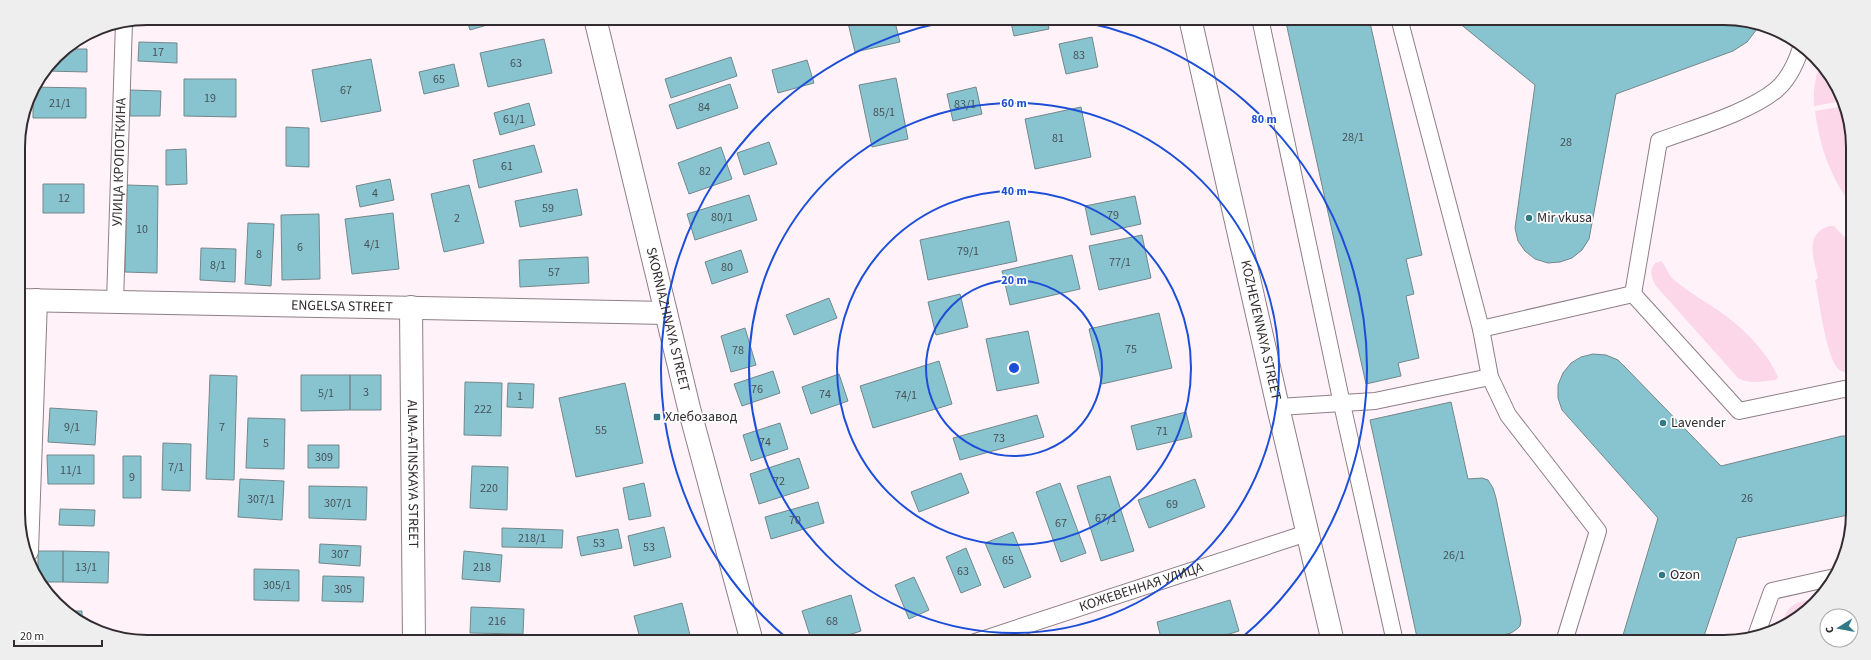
<svg xmlns="http://www.w3.org/2000/svg" width="1871" height="660" viewBox="0 0 1871 660" font-family="'Source Sans 3',sans-serif">
<rect width="100%" height="100%" fill="#fff3f9"/>
<!-- green -->
<path fill="#fcd7e9" d="M1821 62 1840 90 1843 101 1814 106C1813 90 1815 77 1821 62Z
M1845 106 1852 130V206C1830 176 1820 148 1815 111Z
M1829 226H1834L1852 245 1853 370C1849 371 1844 373 1841 371 1826 363 1819 297 1815 280L1818 278C1814 259 1804 234 1829 226Z
M1661 261C1666 266 1668 274 1673 279 1689 293 1709 303 1726 316 1747 332 1767 352 1778 377L1776 380C1762 381 1751 385 1738 378L1656 286C1651 277 1649 271 1655 263Z
M1818 599 1803 615 1780 628C1788 605 1793 601 1818 599Z"/>
<!-- building -->
<path fill="#88c4cf" stroke="#73878b" d="M466 18H508V19L470 30Z
M868 18H894L900 42 855 52 848 23Z
M1010 18H1047L1049 29 1014 36Z
M1285 18H1369L1422 255 1406 259 1414 294 1406 296 1419 358 1398 363 1401 376 1366 384Z
M1453 18H1581L1589 24 1605 18H1724L1759 24 1757 29 1747 42 1733 51 1616 94 1589 239 1582 250 1572 258 1560 262 1548 263 1535 259 1525 251 1518 241 1515 228 1535 85Z
M1092 37 1098 67 1066 74 1059 44Z
M544 39 552 73 488 87 480 53Z
M139 42 177 43V63L138 61Z
M64 49H87V72L46 71Z
M731 57 737 76 671 98 665 79Z
M371 59 381 111 321 122 312 70Z
M807 60 814 83 778 93 772 70Z
M454 64 459 86 424 94 419 72Z
M896 78 908 139 872 147 859 85Z
M184 79H236V117L184 116Z
M730 84 738 108 677 129 669 105Z
M33 87 86 88V118H33Z
M976 87 982 114 953 121 947 94Z
M130 90 161 91 160 116H130Z
M529 103 535 125 500 135 494 113Z
M1081 107 1091 157 1035 169 1025 119Z
M286 127 309 128V167L286 166Z
M769 142 777 164 744 175 737 153Z
M534 145 542 172 479 188 473 160Z
M721 147 732 179 689 194 678 163Z
M186 149 187 184 166 185V150Z
M390 179 394 200 360 207 356 186Z
M43 184H84V213H43Z
M127 185 158 186 157 273 125 272Z
M469 185 484 243 444 252 431 194Z
M577 189 582 215 520 227 515 201Z
M749 195 757 220 695 240 687 214Z
M1135 196 1141 224 1091 235 1085 206Z
M393 213 399 269 352 274 345 219Z
M319 214 320 279 282 280 281 215Z
M1009 221 1017 261 928 280 920 240Z
M248 223 274 224 271 286 245 284Z
M1142 235 1151 278 1099 290 1089 246Z
M19 238H23V280H19Z
M201 248 236 249 235 282 200 280Z
M741 250 748 272 712 284 705 262Z
M1072 255 1080 289 1010 305 1002 271Z
M588 257 589 283 520 287 519 260Z
M960 294 968 327 936 335 928 302Z
M829 298 837 318 794 335 786 315Z
M1159 313 1172 368 1102 384 1089 329Z
M745 328 756 365 731 372 721 336Z
M1028 331 1039 383 997 391 986 339Z
M1593 354 1606 355 1618 360 1627 369 1721 466 1842 436H1853V514L1737 538 1702 642H1621L1658 518 1562 410 1558 398V385L1563 373 1571 363 1581 357Z
M939 361 952 404 873 428 860 386Z
M773 371 780 393 742 406 734 384Z
M839 374 848 401 811 414 802 387Z
M210 375 237 376 234 480 206 479Z
M301 375H350V410L301 411Z
M350 375H381V410H350Z
M465 382 502 383 501 436 464 435Z
M508 383 534 384 533 408 507 407Z
M625 383 643 463 576 477 559 398Z
M1451 402 1468 479 1482 478 1488 480 1493 488 1496 498 1521 620 1520 626 1517 629 1511 633 1503 635 1504 642H1418L1370 420Z
M50 408 97 411 95 445 48 442Z
M1186 412 1192 437 1137 450 1131 426Z
M1037 415 1044 437 960 460 953 438Z
M248 418 285 419 284 469 246 468Z
M780 423 788 449 751 461 743 435Z
M163 443 191 444 190 491 162 490Z
M308 445H339V468H308Z
M47 455H94V484H48Z
M123 456H141V498H123Z
M799 458 809 488 759 504 750 474Z
M472 466 508 467 507 510 470 508Z
M961 473 969 493 919 512 911 492Z
M1110 476 1134 551 1101 561 1077 486Z
M240 479 284 481 282 520 238 517Z
M1195 479 1205 507 1149 528 1138 500Z
M644 483 651 516 629 520 623 488Z
M1060 483 1086 553 1061 562 1036 492Z
M309 486 367 487 366 520 309 518Z
M818 502 824 523 771 539 765 517Z
M60 509 95 510 94 526 59 525Z
M664 527 671 557 634 566 628 536Z
M502 528 563 530 562 548 502 547Z
M618 529 622 548 581 556 577 537Z
M1013 532 1031 577 1004 588 985 543Z
M320 544 361 546 360 566 319 563Z
M966 548 981 585 961 593 946 557Z
M38 551H63V582H42L38 573Z
M63 551 109 552 108 583 63 582Z
M464 551 502 555 500 582 462 579Z
M254 569 299 570V601L254 600Z
M323 576 364 577 363 602 322 601Z
M914 577 929 610 909 619 895 585Z
M851 595 861 631 826 642H812L802 611Z
M1230 600 1239 631 1203 642H1162L1157 622Z
M682 603 690 635 663 642H641L634 616Z
M471 607 524 609 523 634 470 633Z
M69 611H82V619Z
M300 636 362 637V642H300Z
M217 637H253V642H217Z"/>
<g fill="none" stroke-linecap="round" stroke-linejoin="round">
<!-- lane casing -->
<g stroke="#8f7e86" stroke-width="18">
<g id="lane">
<path d="M1260 18 1342 404 1395 642"/>
<path d="M1399 18 1481 329 1490 377 1508 415 1598 531 1564 642"/>
<path d="M1801 48C1796 63 1788 80 1776 90 1748 113 1694 128 1659 141L1633 294 1739 411 1844 389 1853 391"/>
<path id="s1" d="M115 302 124 22"/>
<path d="M1481 329 1633 294"/>
<path d="M1278 407 1375 401 1490 377"/>
<path d="M1756 636 1772 591 1835 577"/>
<path id="s2" d="M975 642 1307 533"/>
</g>
</g>
<!-- street casing -->
<g stroke="#8f7e86" stroke-width="24">
<g id="street">
<path id="s3" d="M19 300 666 313"/>
<path id="s4" d="M411 307 414 642"/>
<path d="M27 551 36 300"/>
</g>
</g>
<!-- secondary casing -->
<g stroke="#8f7e86" stroke-width="24">
<g id="secondary">
<path id="s5" d="M595 18 689 408 752 642"/>
<path id="s6" d="M1190 18 1278 407 1333 642"/>
</g>
</g>
<!-- lane -->
<use href="#lane" stroke="#fff" stroke-width="16"/>
<!-- street -->
<use href="#street" stroke="#fff" stroke-width="22"/>
<!-- secondary -->
<use href="#secondary" stroke="#fff" stroke-width="22"/>
</g>
<!-- distance rings -->
<g fill="none" stroke="#1d4ed8" stroke-width="2">
<circle cx="1014" cy="368" r="88"/>
<circle cx="1014" cy="368" r="177"/>
<circle cx="1014" cy="368" r="265"/>
<path d="M789 640A353 353 0 0 1 968 18M1060 18A353 353 0 0 1 1239 640"/>
</g>
<!-- markers -->
<g fill="#327885" stroke="#fff" stroke-width="1.5">
<circle cx="1529" cy="218" r="4"/>
<rect x="653" y="413" width="8" height="8" rx="2"/>
<circle cx="1663" cy="423" r="4"/>
<circle cx="1662" cy="575" r="4"/>
</g>
<g text-anchor="middle" dominant-baseline="central" stroke-width="3.5" stroke-linejoin="round" paint-order="stroke">
<!-- number labels -->
<g font-size="12" fill="#485157">
<text x="158" y="52">17</text>
<text x="1079" y="55">83</text>
<text x="516" y="63">63</text>
<text x="439" y="79">65</text>
<text x="346" y="90">67</text>
<text x="210" y="98">19</text>
<text x="60" y="103">21/1</text>
<text x="965" y="104">83/1</text>
<text x="704" y="107">84</text>
<text x="884" y="112">85/1</text>
<text x="514" y="119">61/1</text>
<text x="1353" y="137">28/1</text>
<text x="1058" y="138">81</text>
<text x="1566" y="142">28</text>
<text x="507" y="166">61</text>
<text x="705" y="171">82</text>
<text x="375" y="193">4</text>
<text x="64" y="198">12</text>
<text x="548" y="208">59</text>
<text x="1113" y="215">79</text>
<text x="722" y="217">80/1</text>
<text x="457" y="218">2</text>
<text x="142" y="229">10</text>
<text x="372" y="244">4/1</text>
<text x="300" y="247">6</text>
<text x="968" y="251">79/1</text>
<text x="259" y="254">8</text>
<text x="1120" y="262">77/1</text>
<text x="218" y="265">8/1</text>
<text x="727" y="267">80</text>
<text x="554" y="272">57</text>
<text x="1131" y="349">75</text>
<text x="738" y="350">78</text>
<text x="757" y="389">76</text>
<text x="366" y="392">3</text>
<text x="326" y="393">5/1</text>
<text x="825" y="394">74</text>
<text x="906" y="395">74/1</text>
<text x="520" y="396">1</text>
<text x="483" y="409">222</text>
<text x="72" y="427">9/1</text>
<text x="222" y="427">7</text>
<text x="601" y="430">55</text>
<text x="1162" y="431">71</text>
<text x="999" y="438">73</text>
<text x="765" y="442">74</text>
<text x="266" y="443">5</text>
<text x="324" y="457">309</text>
<text x="176" y="467">7/1</text>
<text x="71" y="470">11/1</text>
<text x="132" y="477">9</text>
<text x="779" y="481">72</text>
<text x="489" y="488">220</text>
<text x="1747" y="498">26</text>
<text x="261" y="499">307/1</text>
<text x="338" y="503">307/1</text>
<text x="1172" y="504">69</text>
<text x="1106" y="518">67/1</text>
<text x="795" y="520">70</text>
<text x="1061" y="523">67</text>
<text x="532" y="538">218/1</text>
<text x="599" y="543">53</text>
<text x="649" y="547">53</text>
<text x="340" y="554">307</text>
<text x="1454" y="555">26/1</text>
<text x="1008" y="560">65</text>
<text x="86" y="567">13/1</text>
<text x="482" y="567">218</text>
<text x="963" y="571">63</text>
<text x="277" y="585">305/1</text>
<text x="343" y="589">305</text>
<text x="497" y="621">216</text>
<text x="832" y="621">68</text>
</g>
<!-- street labels -->
<g font-size="14" fill="#322b2f" stroke="#fff">
<text stroke="none"><textPath href="#s1" startOffset="140">УЛИЦА КРОПОТКИНА</textPath></text>
<text stroke="none"><textPath href="#s3" startOffset="323">ENGELSA STREET</textPath></text>
<text stroke="none"><textPath href="#s5" startOffset="310">SKORNIAZHNAYA STREET</textPath></text>
<text stroke="none"><textPath href="#s6" startOffset="320">KOZHEVENNAYA STREET</textPath></text>
<text stroke="none"><textPath href="#s4" startOffset="167">ALMA-ATINSKAYA STREET</textPath></text>
<text stroke="none"><textPath href="#s2" startOffset="175">КОЖЕВЕННАЯ УЛИЦА</textPath></text>
</g>
<!-- poi labels -->
<g font-size="14" fill="#322b2f" stroke="#fff" text-anchor="start">
<text x="1537" y="218">Mir vkusa</text>
<text x="665" y="417">Хлебозавод</text>
<text x="1671" y="423">Lavender</text>
<text x="1670" y="575">Ozon</text>
</g>
</g>
<!-- crop -->
<path d="M0 0H1871V660H0ZM147 25H1724A122 122 0 0 1 1846 147V513A122 122 0 0 1 1724 635H147A122 122 0 0 1 25 513V147A122 122 0 0 1 147 25Z" fill="#efeeee" fill-rule="evenodd"/>
<path fill="none" stroke="#322b2f" stroke-width="2" d="M147 25H1724A122 122 0 0 1 1846 147V513A122 122 0 0 1 1724 635H147A122 122 0 0 1 25 513V147A122 122 0 0 1 147 25Z"/>
<circle cx="1014" cy="368" r="6" fill="#1d4ed8" stroke="#fff" stroke-width="2"/>
<g font-size="12" text-anchor="middle" font-weight="bold" fill="#1d4ed8" stroke="#fff" stroke-width="3.5" stroke-linejoin="round" paint-order="stroke">
<text x="1014" y="107">60 m</text>
<text x="1264" y="123">80 m</text>
<text x="1014" y="195">40 m</text>
<text x="1014" y="284">20 m</text>
</g>
<!-- north arrow -->
<g transform="translate(1839 628) rotate(259)"><circle r="19" fill="#ffffff" stroke="#adaaac"/>
<path d="M0-3L7 15L0 10L-7 15Z" fill="#327885"/>
<text y="-6" font-size="11" font-weight="bold" text-anchor="middle" fill="#322b2f">С</text>
</g>
<!-- scale -->
<path d="M14 640v6h88v-6" fill="none" stroke="#322b2f" stroke-width="2"/>
<text x="20" y="640" font-size="12" fill="#322b2f" stroke="#ffffff" stroke-width="3" paint-order="stroke">20 m</text>
</svg>
